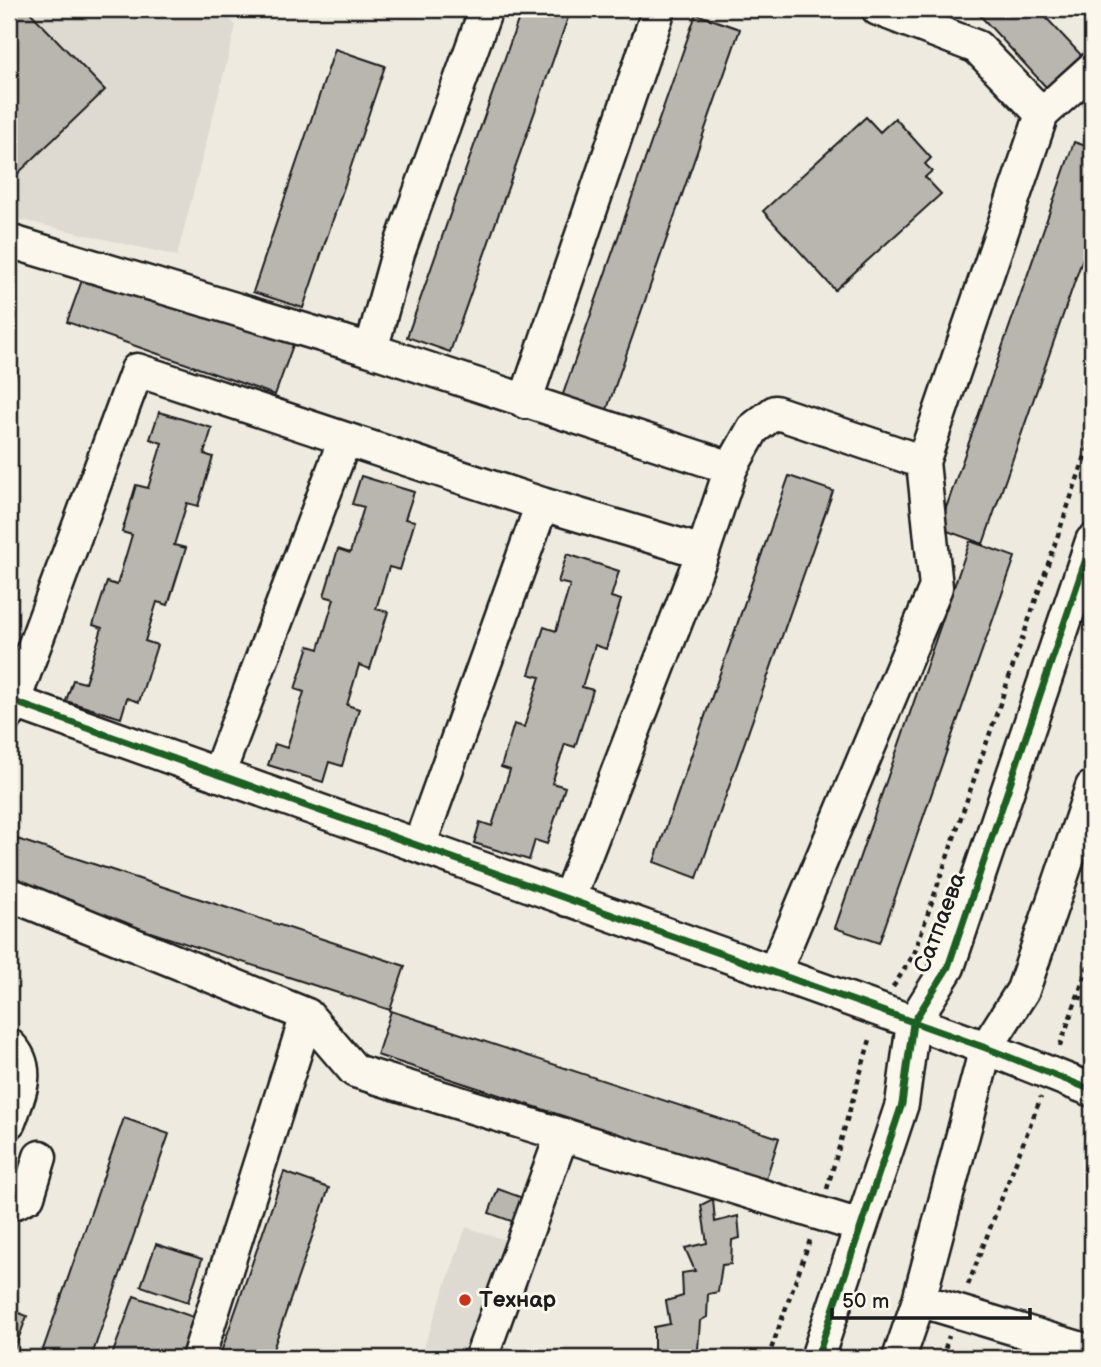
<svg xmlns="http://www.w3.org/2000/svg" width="1101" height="1367" viewBox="0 0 1101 1367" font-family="'Balsamiq Sans',sans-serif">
<rect width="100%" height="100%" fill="#eeeadf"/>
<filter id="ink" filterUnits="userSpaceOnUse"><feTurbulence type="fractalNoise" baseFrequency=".0143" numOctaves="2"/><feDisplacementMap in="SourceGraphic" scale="14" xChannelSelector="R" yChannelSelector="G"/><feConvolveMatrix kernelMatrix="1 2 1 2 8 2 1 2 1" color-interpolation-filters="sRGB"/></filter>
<g filter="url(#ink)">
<!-- built -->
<path fill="#dedad1" d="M9 9H221L236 26 177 256 9 217Z
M466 1227 511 1242 470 1358H420Z"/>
<!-- building -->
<path fill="#b9b6af" stroke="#1c1c1c" stroke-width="2" d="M18 9H27L105 90 9 182V17Z
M522 9H571L450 352 407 337Z
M974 9H1038L1081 55 1046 87Z
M696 14 740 29 605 415 561 400Z
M335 49 385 66 303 308 253 292Z
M866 117 880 132 895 118 931 158 925 164 932 171 925 177 941 194 835 290 763 211Z
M1074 142 1092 148V232L983 544 939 528Z
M86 269 294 342 275 395 67 322Z
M9 340 15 342 9 363Z
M9 369 17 371 9 397Z
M159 412 212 428 204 454 213 457 198 506 187 503 174 545 186 548 168 605 157 602 145 641 157 645 139 702 127 698 121 718 66 701 73 680 85 683 102 628 93 625 107 582 117 585 132 535 122 532 136 485 148 488 162 443 150 439Z
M361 476 414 492 405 519 415 521 400 570 389 567 376 609 388 612 370 669 359 665 347 705 359 709 342 766 329 762 323 782 268 765 275 744 287 748 304 692 295 689 309 646 319 649 334 599 324 596 338 549 350 553 364 507 352 504Z
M789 476 833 491 697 878 654 862Z
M970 541 1015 557 879 943 835 928Z
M567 554 619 571 611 597 621 600 606 649 595 645 582 687 593 690 575 747 565 744 552 783 565 787 547 844 535 840 529 860 474 843 480 822 492 826 510 770 501 767 514 724 524 727 540 677 529 674 544 627 556 631 570 585 558 582Z
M17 839 405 966 390 1010 9 886V864Z
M391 1011 779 1138 765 1182 377 1055Z
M124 1118 169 1134 91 1358H40Z
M284 1172 329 1188 270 1358H219Z
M498 1189 523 1198 514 1222 489 1213Z
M713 1199 715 1222 738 1216 740 1238 732 1240 731 1264 722 1265 718 1292 708 1294 707 1317 700 1321 698 1350 689 1352V1358H646L645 1352 654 1350V1327L670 1324 666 1301 683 1296 682 1273 695 1271 685 1248 707 1243 701 1205Z
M156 1244 202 1259 188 1302 141 1286Z
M134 1296 196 1318 182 1358H111Z
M9 1309 27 1316 11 1358H9Z"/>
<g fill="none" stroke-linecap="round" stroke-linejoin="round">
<!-- minor casing -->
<g stroke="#1c1c1c" stroke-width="37">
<path id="minor" d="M486 9 398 253 371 350 731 468 753 429 775 412 923 462 1042 114 1092 69
M878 9 977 47 1042 114
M9 241 371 350
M525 402 659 9
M9 700 986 1048 1092 1090
M9 714 137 370 542 504
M218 775 345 439
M419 846 542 504 703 552
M9 894 307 1015 355 1071 860 1226
M568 900 703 552 731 468
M774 973 936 587 923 462
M9 1045C33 1068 19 1095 9 1122
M9 1201 16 1202 28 1196 40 1157
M919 1300 1092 1352
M198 1358 307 1015
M481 1358 562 1135
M817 1358 902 1104 913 1023 948 967 1092 541
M899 1358 919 1300 986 1048 1023 990 1092 787"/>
</g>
<!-- path -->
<path stroke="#1c1c1c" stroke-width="4.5" stroke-dasharray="5 5" stroke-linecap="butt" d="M893 987 914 954 1092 436
M1078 997 1092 1001
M1060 1046 1092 955
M827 1189 871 1036
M968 1285 1041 1097
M768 1358 810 1240
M942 1358 949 1336"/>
<!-- minor -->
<use href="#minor" stroke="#fbf7ec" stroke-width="32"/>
<!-- cycleway casing -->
<g stroke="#fbf7ec" stroke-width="11">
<path id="cycleway" d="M9 700 986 1048 1092 1090
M817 1358 902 1104 913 1023 948 967 1092 541"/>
</g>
<!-- cycleway -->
<use href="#cycleway" stroke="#1b5e20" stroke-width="7"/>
</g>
</g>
<!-- markers -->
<circle fill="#c8321e" stroke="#fbf7ec" stroke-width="2.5" cx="465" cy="1300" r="7"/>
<g text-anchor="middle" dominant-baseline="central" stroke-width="6" stroke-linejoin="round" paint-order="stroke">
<!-- street labels -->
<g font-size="23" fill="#1c1c1c" stroke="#fbf7ec">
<text transform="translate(940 923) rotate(-69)">Сатпаева</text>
</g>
<!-- poi labels -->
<g font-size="23" font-weight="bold" fill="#1c1c1c" stroke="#fbf7ec" text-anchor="start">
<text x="479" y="1300">Технар</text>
</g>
</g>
<!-- margin -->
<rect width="1101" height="1367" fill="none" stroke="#fbf7ec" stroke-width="35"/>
<rect x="18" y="18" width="1066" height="1332" fill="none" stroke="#1c1c1c" stroke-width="2.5" filter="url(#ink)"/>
<!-- scale -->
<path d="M832 1308v10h198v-10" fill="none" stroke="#1c1c1c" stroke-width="3.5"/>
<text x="842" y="1308" font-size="21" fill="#1c1c1c" stroke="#fbf7ec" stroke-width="5" paint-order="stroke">50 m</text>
</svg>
